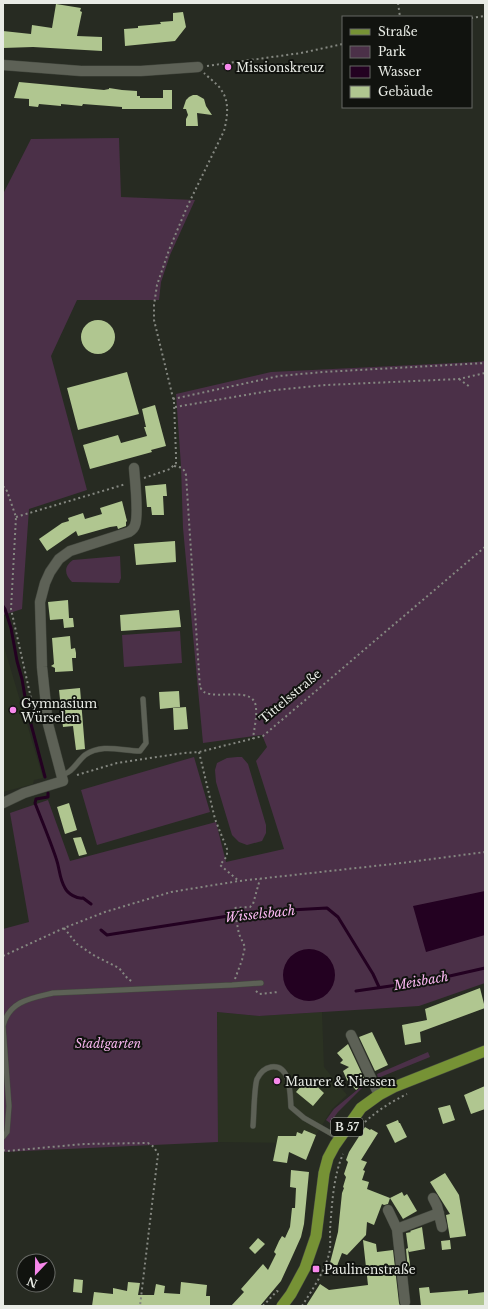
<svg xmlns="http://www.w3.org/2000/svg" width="488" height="1309" viewBox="0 0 488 1309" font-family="'Libre Baskerville',serif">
<rect width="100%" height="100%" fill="#272b22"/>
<!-- built -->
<path fill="#2b3222" d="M3 643 43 778 34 780 33 784 3 792Z
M217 1012 259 1016 322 1012 324 1067 347 1095 332 1109 316 1135 311 1148 298 1143 218 1142Z"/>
<!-- green -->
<path fill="#4b3048" d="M119 138 121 197 195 200 170 255 161 282 159 300H77L51 356 87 490 29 509 22 609 3 615V194L31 139Z
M485 361V983L419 1006 259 1016 217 1012 218 1142 3 1152V929L29 922 10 813 48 800 70 861 216 822 226 862 284 849 256 761 267 747 262 735 203 743 183 528 181 466 176 394 271 372 476 362Z
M120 556 121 578 119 583 72 582C65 575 63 567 73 560Z
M180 631 182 663 124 667 122 635Z
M194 757 210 812 97 845 81 790Z
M237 757H242L248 764 266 825V833L262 841 247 845 239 842 232 835 216 782 215 770 217 763 227 758Z
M428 1052 430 1057 378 1078 377 1074Z
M368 1081V1082L338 1112 330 1123 326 1120 334 1109Z"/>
<!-- water -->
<path fill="#230121" d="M485 891V935L426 952 413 906Z
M283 975a26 26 0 1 1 52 0a26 26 0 1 1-52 0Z"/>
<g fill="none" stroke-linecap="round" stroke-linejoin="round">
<!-- stream -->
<path stroke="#230121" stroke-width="3" d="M3 606 5 609 11 628 17 661 22 679 27 709 45 777
M48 793V797L36 799 35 803C42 821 50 840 56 858 60 869 59 878 65 888 68 894 77 899 83 898L91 904
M101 930 107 935 113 934 254 912 327 908 338 917 373 974 379 987
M356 991 432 980 485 968"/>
</g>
<!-- building -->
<path fill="#b0c690" d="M56 4 81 8 80 11 82 12 77 36 102 37V51L33 47 3 48V31L31 34 32 25 52 28Z
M183 12 186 27 175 41 125 46 124 29 138 28V26L161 24 160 22 173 21V13Z
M19 82 104 90 109 89V88L122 90 137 91V96H140V98H163V90H172V109H122V107L83 104 82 106 61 104V106L39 104 38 107 29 106V99L14 98Z
M193 95H197L204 99 206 106 212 115 197 113 198 126H186V119L188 115 186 109H183L186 100 189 97Z
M81 337a17 17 0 1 1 34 0a17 17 0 1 1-34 0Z
M127 372 139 414 78 430 67 388Z
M155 405 166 446 151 450 152 452 90 469 83 445 118 435 121 443 147 436 144 427H146L142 409Z
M166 484 167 496H163L164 515H152L151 507H147L145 486Z
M122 501 127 521 126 522V526L118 529 117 526 110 527 78 536 76 531 47 551 39 539 62 523 69 521 68 518 83 513 85 519 102 514 100 508Z
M175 541 176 562 136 565 134 544Z
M68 600 69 618H73L74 627 64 628 63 619 50 620 48 602Z
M179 610 181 627 121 631 120 615Z
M70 636 71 649 75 648 76 653V658H72L73 671 55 672V668L51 666 54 664 52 638Z
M80 688 85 749 76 750 73 726 63 727 59 690Z
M179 691 180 707 160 709 159 692Z
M186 707 188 729 174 730 173 708Z
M69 803 77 830 65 834 57 807Z
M81 837 87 854 79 856 73 838Z
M480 988 485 1008 420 1032 421 1042 405 1045 402 1025 427 1020 425 1009Z
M372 1032 388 1065 375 1071 359 1037Z
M348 1044 364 1078 359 1082 362 1085 356 1090 347 1080 343 1071 349 1067 340 1063 343 1060 337 1053Z
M308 1078 324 1093 313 1106 296 1092Z
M485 1086V1109L471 1114 464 1095Z
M450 1105 455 1120 443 1124 438 1108Z
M398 1120 399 1123H400L407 1137 395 1143 386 1125Z
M365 1127 370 1130 371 1129 378 1133 361 1160 367 1162 363 1170 365 1171 362 1180 369 1182 367 1189 390 1198 388 1204 384 1205 382 1204 374 1225 367 1222 366 1235 347 1255 342 1253 337 1266 330 1263 338 1232 342 1193 344 1188 343 1187 346 1177 344 1174 348 1162 346 1160 349 1152Z
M304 1130 316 1135 306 1160 289 1152 287 1163 273 1161 278 1136H296L297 1132 302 1134Z
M291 1170 309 1172 304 1224 301 1237 292 1257 281 1281 260 1306H231L244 1292 241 1289 263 1264 268 1270 276 1254 274 1252 279 1241 282 1236 285 1238 290 1227 292 1208H295L296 1188 290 1187Z
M445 1173 459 1195 466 1236 450 1238 446 1215 450 1214 430 1182Z
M402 1192 404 1196 407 1194 417 1211 403 1219 390 1198Z
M422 1227 425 1249 409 1252 408 1250 411 1271H408L406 1249 408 1248 406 1233 411 1232 410 1231Z
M258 1238 265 1244 255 1254 249 1248Z
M363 1240 376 1244 377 1252 393 1250 399 1303 400 1306H306L320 1284 329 1290 368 1285Z
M450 1240 451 1249 442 1250 441 1241Z
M74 1279 83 1280 82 1293 73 1292Z
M128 1282 140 1283 138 1295H154L156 1284 165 1286 164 1293 180 1294 181 1282 207 1285 206 1296H210V1306H92L94 1292 113 1294V1288L127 1291Z
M429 1287 430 1293 468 1290V1294L485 1292V1306H421L419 1288Z"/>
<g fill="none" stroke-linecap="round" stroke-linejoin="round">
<!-- service casing -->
<g stroke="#44483f" stroke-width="6">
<path id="service" d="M62 775C64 774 68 773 70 771 76 766 79 760 85 755 102 743 122 751 140 751L146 743 143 699
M253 1126C254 1115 254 1088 257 1079 260 1073 265 1068 271 1067 291 1064 290 1094 291 1107L304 1118 339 1138
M3 1137 7 1132 9 1106 3 1026C9 1001 31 998 53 993L232 985 261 983"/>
</g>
<!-- minor casing -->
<g stroke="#44483f" stroke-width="11">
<path id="minor" d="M3 65 81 71H141L198 67
M3 803 24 793 63 781 48 724 42 667 40 602 45 583 50 572 59 559 70 551 129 532C132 530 134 529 135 525 139 515 135 481 134 468
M351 1035 379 1095
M433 1198 437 1206 442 1227
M388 1210 397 1229
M405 1302 397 1229 439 1213"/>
</g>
<!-- primary casing -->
<g stroke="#44483f" stroke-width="12">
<path id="primary" d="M282 1306 291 1294 305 1268 316 1236 324 1173 328 1158 335 1145 361 1108 379 1095 394 1087 485 1051"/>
</g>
<!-- path -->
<path stroke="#858881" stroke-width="2" stroke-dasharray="2 3" stroke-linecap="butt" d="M398 3 400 17
M471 18 485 16
M207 66 301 53 343 44
M459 379 470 387
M173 399 279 376 323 372 485 363
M175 407 275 390 326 385 459 379 485 373
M174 466C181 467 184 468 186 475L200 688C201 688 203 692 204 692 217 700 255 685 256 708 257 718 254 729 253 739
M144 478 170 469 176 463V455L174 402 154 320V305L157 285 169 250 187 207 224 131C227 119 230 103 222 91 218 84 210 79 204 73
M3 486 7 491 16 517 11 609 37 725
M16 517 126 484
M199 752 215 819 227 849V856L220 865 239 881
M77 775 117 763 184 753 199 752 263 736 485 547
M64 928 77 944 95 956 119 968 128 979 133 982
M3 956 64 928 105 912 171 892 239 881 402 863 485 852
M235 979 242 960 245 947 239 934 234 908 250 907 253 904 260 879
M256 991 259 994 278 992
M365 1122C378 1110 391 1102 407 1094
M3 1150 7 1151 84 1144 148 1143 154 1147 158 1154 140 1306
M263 1306 277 1291 280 1293
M302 1306C312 1290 324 1273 329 1254 331 1247 330 1238 330 1230 332 1205 333 1177 343 1154"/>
<!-- service -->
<use href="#service" stroke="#5d6156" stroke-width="5"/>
<!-- minor -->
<use href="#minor" stroke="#5d6156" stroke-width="10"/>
<!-- primary -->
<use href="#primary" stroke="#769235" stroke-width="11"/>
</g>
<!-- markers -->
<g fill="#f788eb" stroke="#11130f" stroke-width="1.5">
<circle cx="228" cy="67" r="4"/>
<circle cx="13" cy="710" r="4"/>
<circle cx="277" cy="1081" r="4"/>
<rect x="312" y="1265" width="8" height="8" rx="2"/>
</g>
<g text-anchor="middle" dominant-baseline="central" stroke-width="4" stroke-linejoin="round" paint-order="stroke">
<!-- shield labels -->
<rect fill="#11130f" stroke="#a8aaa5" stroke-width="1" x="331" y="1118" width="32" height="18" rx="3"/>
<g font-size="11" font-weight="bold" fill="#e8ebe5">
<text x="347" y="1127">B 57</text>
</g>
<!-- poi labels -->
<g font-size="12" fill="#e8ebe5" stroke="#11130f" text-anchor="start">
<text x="236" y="67">Missionskreuz</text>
<text x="21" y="703">Gymnasium<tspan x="21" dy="14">Würselen</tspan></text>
<text x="285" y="1081">Maurer &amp; Niessen</text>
<text x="324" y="1269">Paulinenstraße</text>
</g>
<!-- street labels -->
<g font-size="12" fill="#e8ebe5" stroke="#11130f">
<text transform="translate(290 696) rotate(-40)">Tittelsstraße</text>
</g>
<!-- park labels -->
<g font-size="12" font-style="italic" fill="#f7b5ee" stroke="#11130f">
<text x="108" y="1043">Stadtgarten</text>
</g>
<!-- water labels -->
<g font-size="13" font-style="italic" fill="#fbb8f2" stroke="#11130f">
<text transform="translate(260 914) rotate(-6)">Wisselsbach</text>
<text transform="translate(421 981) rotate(-10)">Meisbach</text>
</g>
</g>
<!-- border -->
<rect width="488" height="1309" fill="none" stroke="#e8ebe5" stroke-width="8"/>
<!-- legend -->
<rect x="342" y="16" width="130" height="92" fill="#11130f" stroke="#676965"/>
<rect x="350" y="29" width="20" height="6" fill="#769235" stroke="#676965"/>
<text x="378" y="36" font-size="12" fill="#e8ebe5">Straße</text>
<rect x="350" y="46" width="20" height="12" fill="#4b3048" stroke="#676965"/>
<text x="378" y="56" font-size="12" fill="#e8ebe5">Park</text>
<rect x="350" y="66" width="20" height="12" fill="#230121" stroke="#676965"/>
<text x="378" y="76" font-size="12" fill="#e8ebe5">Wasser</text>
<rect x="350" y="86" width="20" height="12" fill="#b0c690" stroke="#676965"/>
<text x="378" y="96" font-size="12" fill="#e8ebe5">Gebäude</text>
<!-- north arrow -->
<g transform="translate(36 1273) rotate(202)"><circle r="19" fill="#11130f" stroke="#676965"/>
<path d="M0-3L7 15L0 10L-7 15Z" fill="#f788eb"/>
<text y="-6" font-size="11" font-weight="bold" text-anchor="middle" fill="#e8ebe5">N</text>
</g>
</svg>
